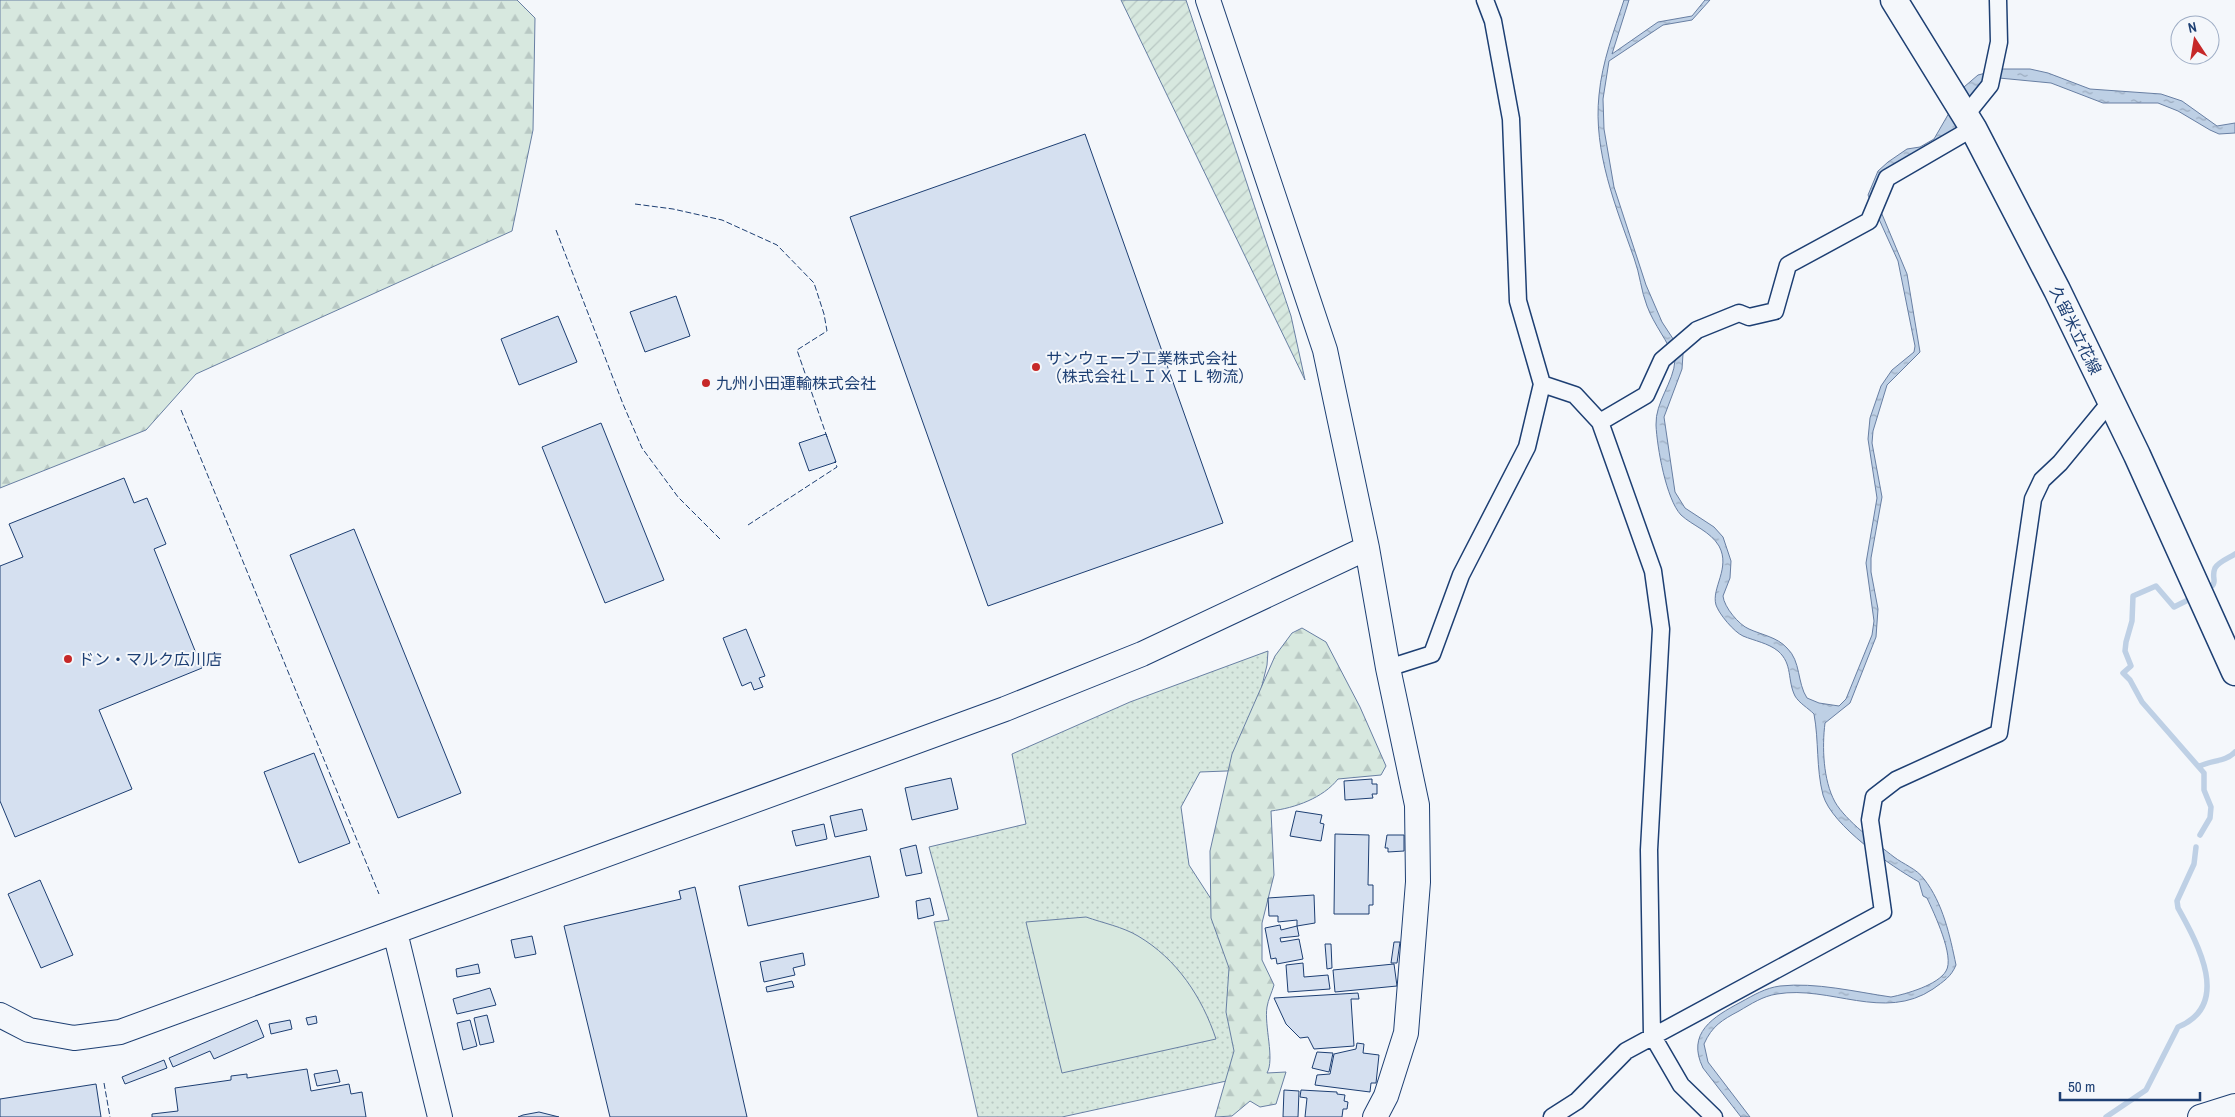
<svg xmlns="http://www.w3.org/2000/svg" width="2235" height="1117" viewBox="0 0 2235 1117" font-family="'Archivo Narrow','Noto Sans JP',sans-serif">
<defs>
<pattern id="grass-dots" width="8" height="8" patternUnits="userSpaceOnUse" patternTransform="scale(1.25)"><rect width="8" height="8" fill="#d7e8df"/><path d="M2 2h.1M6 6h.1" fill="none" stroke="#b8c8c3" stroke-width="1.8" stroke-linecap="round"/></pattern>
<pattern id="forest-firs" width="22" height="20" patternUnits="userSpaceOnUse" patternTransform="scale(1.25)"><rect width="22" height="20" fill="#d7e8df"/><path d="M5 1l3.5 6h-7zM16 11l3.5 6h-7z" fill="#b8c8c3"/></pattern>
<pattern id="garden-furrows" width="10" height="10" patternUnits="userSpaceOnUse" patternTransform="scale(1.25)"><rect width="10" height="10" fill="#d7e8df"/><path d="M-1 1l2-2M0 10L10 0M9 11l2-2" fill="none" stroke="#b8c8c3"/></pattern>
<pattern id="water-ripples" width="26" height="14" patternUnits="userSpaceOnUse" patternTransform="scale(1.25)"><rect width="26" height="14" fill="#bed0e5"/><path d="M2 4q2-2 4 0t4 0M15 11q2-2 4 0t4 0" fill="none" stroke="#9aaabe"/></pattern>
</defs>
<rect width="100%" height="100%" fill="#f4f7fb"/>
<!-- grass -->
<path fill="url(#grass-dots)" stroke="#687fa3" d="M1268 651 1267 665 1258 702 1252 770 1200 772 1181 807 1189 865 1213 902 1245 978 1231 1080 1062 1117H978L934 922 949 920 929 847 1026 824 1012 754 1130 702Z"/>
<!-- forest -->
<path fill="url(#forest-firs)" stroke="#687fa3" d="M0 0H517L535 18 533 130 512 231 196 374 146 430 0 488Z
M1302 628 1326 642 1360 707 1386 766 1381 775 1338 779C1323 798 1295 808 1271 811L1274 875 1262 923V960L1274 985C1272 992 1268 1000 1267 1007 1264 1026 1275 1059 1267 1073L1286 1072 1276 1104 1260 1107 1250 1101 1232 1116 1215 1117 1234 1051 1226 1012 1229 968 1211 918 1210 851 1232 754 1275 656 1292 633Z"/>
<!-- garden -->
<path fill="url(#garden-furrows)" stroke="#687fa3" d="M1121 0H1186L1291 316 1305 380Z"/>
<!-- pitch -->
<path fill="#d7e8df" stroke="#687fa3" d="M1086 917C1103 923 1123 927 1138 936 1177 959 1202 997 1216 1039L1062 1073 1026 922Z"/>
<!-- water -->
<path fill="url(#water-ripples)" stroke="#687fa3" d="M1624 0H1629L1612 54 1658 22 1692 16 1705 0H1710L1692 20 1663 25 1609 61 1603 99 1604 129 1614 187 1646 285 1662 322 1683 354 1682 369 1664 417 1675 492 1685 508 1714 527 1723 537 1731 561 1730 578 1723 596C1724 607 1739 625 1749 629 1762 635 1777 637 1787 648 1801 661 1797 683 1807 698L1819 703 1839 706 1846 699 1872 635 1874 621 1866 563 1877 498 1868 439 1870 418 1881 386 1892 370 1914 352 1915 346 1898 261 1868 195 1878 171 1888 162 1907 149 1920 147 1934 139 1964 87 1978 75 2002 69H2030L2048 73 2090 89 2161 94 2182 101 2217 126 2235 123V133L2219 134 2210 130 2178 111 2158 103H2103L2051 83 1999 78 1972 98 1956 127 1943 143 1874 195 1907 274 1920 352 1887 385 1873 431 1872 443 1882 497 1871 558V572L1878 609 1876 637 1850 703 1825 723C1822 747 1823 780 1835 802 1846 821 1876 843 1894 857 1903 864 1917 869 1924 879 1943 903 1950 936 1956 965 1951 977 1944 981 1933 989 1884 1022 1830 985 1777 994 1763 996 1751 1004 1739 1011 1722 1020 1712 1026 1704 1044L1708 1062 1750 1117H1741L1703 1068C1686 1033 1713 1017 1741 1002 1754 995 1765 988 1780 986 1816 982 1856 992 1891 997 1906 994 1938 985 1946 971 1955 957 1934 913 1927 898L1923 896 1919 882C1891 866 1832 826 1823 795 1816 768 1819 741 1814 714 1808 708 1799 703 1795 696 1787 680 1793 664 1778 651 1768 643 1755 641 1743 636 1734 632 1719 614 1716 605 1711 588 1731 568 1719 546 1710 531 1693 526 1681 515 1666 499 1657 447 1656 425 1655 402 1674 382 1675 360 1668 341 1654 325 1647 306 1641 291 1640 274 1634 258 1616 207 1593 152 1599 95 1602 62 1614 31 1624 0Z"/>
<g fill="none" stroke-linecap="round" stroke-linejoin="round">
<!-- stream -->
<path stroke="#bed0e5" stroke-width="5.5" d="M2205 591C2221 582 2210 580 2215 568 2218 562 2229 558 2235 554
M2194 597 2174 607 2156 586 2133 596 2132 621 2126 642 2125 651 2131 666 2123 673 2130 680 2142 702 2204 773V790L2211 807 2210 818 2200 835
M2200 766C2211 760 2226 762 2235 752
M2106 1117 2146 1090 2178 1027C2232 1005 2198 944 2178 908L2177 901 2194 864 2196 847"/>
</g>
<!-- building -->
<path fill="#d5e0f0" stroke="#1d3f73" d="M1085 134 1223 523 988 606 850 217Z
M676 296 690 336 645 352 630 312Z
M558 316 577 362 519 385 501 339Z
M601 423 664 580 605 603 542 447Z
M826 434 836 462 809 471 799 443Z
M124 478 134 503 147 498 166 544 154 549 202 668 99 710 132 789 15 837 0 801V566L23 557 9 524Z
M354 529 461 793 398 818 290 555Z
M746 629 765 676 759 678 763 687 754 690 751 682 742 686 723 638Z
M314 753 350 843 299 863 264 772Z
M951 778 958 809 912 820 905 788Z
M1372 779V784H1377V794H1372L1373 798 1345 800 1344 781Z
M862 809 867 830 835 837 830 816Z
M1296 811 1322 815 1320 823 1324 824 1321 841 1290 836Z
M824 824 827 839 796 846 792 831Z
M1335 834 1369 835 1368 885H1373V905H1369V914H1334Z
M1387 835H1404V851L1388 852V848H1385Z
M916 845 922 873 906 876 900 849Z
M870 856 879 897 748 926 739 886Z
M40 880 73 955 41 968 8 894Z
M695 887 747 1117H610L564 926 681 899 679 891Z
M1314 895 1315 923 1297 926V920L1278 922V916H1269L1268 898Z
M930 898 934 915 918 919 916 901Z
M1280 925 1281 930 1297 926 1299 936 1280 938 1281 942 1299 939 1303 959 1277 964 1276 958 1271 959 1265 928Z
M532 936 536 954 515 958 511 940Z
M1394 942H1400L1397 963H1391Z
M1325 944H1331L1332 968 1327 969Z
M803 953 805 965 793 968 795 975 764 982 760 962Z
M1303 963 1304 977 1328 975 1330 989 1288 992 1286 965Z
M478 964 480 973 457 977 456 969Z
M1394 964 1397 986 1335 992 1333 970Z
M792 981 794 987 767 992 766 987Z
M490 988 496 1005 457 1014 453 999Z
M1358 993 1359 999H1351L1354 1046 1314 1049 1308 1037 1300 1038 1286 1024 1274 998Z
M487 1015 494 1042 480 1045 474 1018Z
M316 1016 317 1023 308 1025 306 1018Z
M257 1020 264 1037 214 1059 210 1051 173 1067 169 1058Z
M290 1020 292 1029 271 1034 269 1024Z
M470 1020 477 1046 463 1050 457 1023Z
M1357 1043 1364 1044 1363 1053 1379 1055 1376 1083H1371L1370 1092 1315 1085 1317 1075 1330 1074 1334 1054 1356 1049Z
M1317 1052 1333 1053 1329 1072 1312 1068Z
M164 1060 167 1068 125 1084 122 1077Z
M307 1069 311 1091 349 1084 351 1094 362 1092 366 1117H152V1114L178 1111 175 1088 231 1080V1076L247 1074V1078Z
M337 1070 340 1082 317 1086 314 1074Z
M96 1084 101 1117H0V1099Z
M1284 1090 1299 1091 1298 1117H1283Z
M1301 1090 1337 1092V1094L1345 1095 1344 1101 1348 1102 1347 1109H1343L1342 1117H1305L1307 1098 1300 1097Z
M539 1112 559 1117H518L523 1115Z"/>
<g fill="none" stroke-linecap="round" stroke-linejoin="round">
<!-- street casing -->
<g stroke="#1d3f73" stroke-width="19">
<path id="street" d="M1965 116 1990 85 1999 42 1998 0
M1542 384 1575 395 1600 422 1653 571 1661 629 1649 850 1652 1035 1681 1085 1714 1117
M1600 422 1646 395 1662 360 1697 330 1739 313 1749 317 1775 311 1788 265 1869 221 1887 178 1973 128
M1388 668 1432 654 1461 575 1527 447 1542 384 1518 301 1511 119 1493 21 1485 0
M1552 1117 1577 1101 1626 1051 1883 912 1870 820 1874 797 1896 780 1999 733 2033 499 2042 480 2060 463 2111 401"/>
</g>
<!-- secondary casing -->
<g stroke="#1d3f73" stroke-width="26">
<path id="secondary" d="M1208 0 1325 350 1367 548 1388 668 1417 805 1418 882 1406 1033 1386 1096 1375 1117
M395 932 440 1117
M0 1015 29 1030 74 1038 120 1032 1005 709 1142 654 1367 548
M2200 1117 2235 1106"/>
</g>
<!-- primary casing -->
<g stroke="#1d3f73" stroke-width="29">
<path id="primary" d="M1894 0 1973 128 2057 290 2137 455 2235 672"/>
</g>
<!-- street -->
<use href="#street" stroke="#f4f7fb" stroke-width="16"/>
<!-- secondary -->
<use href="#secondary" stroke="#f4f7fb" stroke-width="24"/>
<!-- primary -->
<use href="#primary" stroke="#f4f7fb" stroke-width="26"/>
<!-- fence -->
<path stroke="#1d3f73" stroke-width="1" stroke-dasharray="6 2.5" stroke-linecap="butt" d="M635 204 673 209 722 220 777 245 814 283 824 314 827 331 797 350 827 437
M556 230 623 404 642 448 678 497 721 540
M181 410 379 894
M748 525 837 467 835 461
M104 1083 110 1117"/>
</g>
<!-- markers -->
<g fill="#c62828" stroke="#f4f7fb" stroke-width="2">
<circle cx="1036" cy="367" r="5"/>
<circle cx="706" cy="383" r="5"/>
<circle cx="68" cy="659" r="5"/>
</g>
<g text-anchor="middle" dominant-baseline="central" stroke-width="4" stroke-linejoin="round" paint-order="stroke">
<!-- street labels -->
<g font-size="16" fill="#1d3f73" stroke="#f4f7fb">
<text transform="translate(2076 330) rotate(64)">久留米立花線</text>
</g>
<!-- poi labels -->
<g font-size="16" fill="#1d3f73" stroke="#f4f7fb" text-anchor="start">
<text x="1046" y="358">サンウェーブ工業株式会社<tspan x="1046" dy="18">（株式会社ＬＩＸＩＬ物流）</tspan></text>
<text x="716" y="383">九州小田運輸株式会社</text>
<text x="78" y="659">ドン・マルク広川店</text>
</g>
</g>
<!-- north arrow -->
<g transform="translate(2195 40) rotate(348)"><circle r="24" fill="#f4f7fb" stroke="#9eadc5"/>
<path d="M0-4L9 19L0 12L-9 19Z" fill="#c62828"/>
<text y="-8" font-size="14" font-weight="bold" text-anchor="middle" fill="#1d3f73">N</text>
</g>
<!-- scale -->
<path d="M2060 1092v8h140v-8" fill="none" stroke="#1d3f73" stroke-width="2.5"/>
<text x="2068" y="1092" font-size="15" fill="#1d3f73" stroke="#f4f7fb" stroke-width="4" paint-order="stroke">50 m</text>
</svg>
